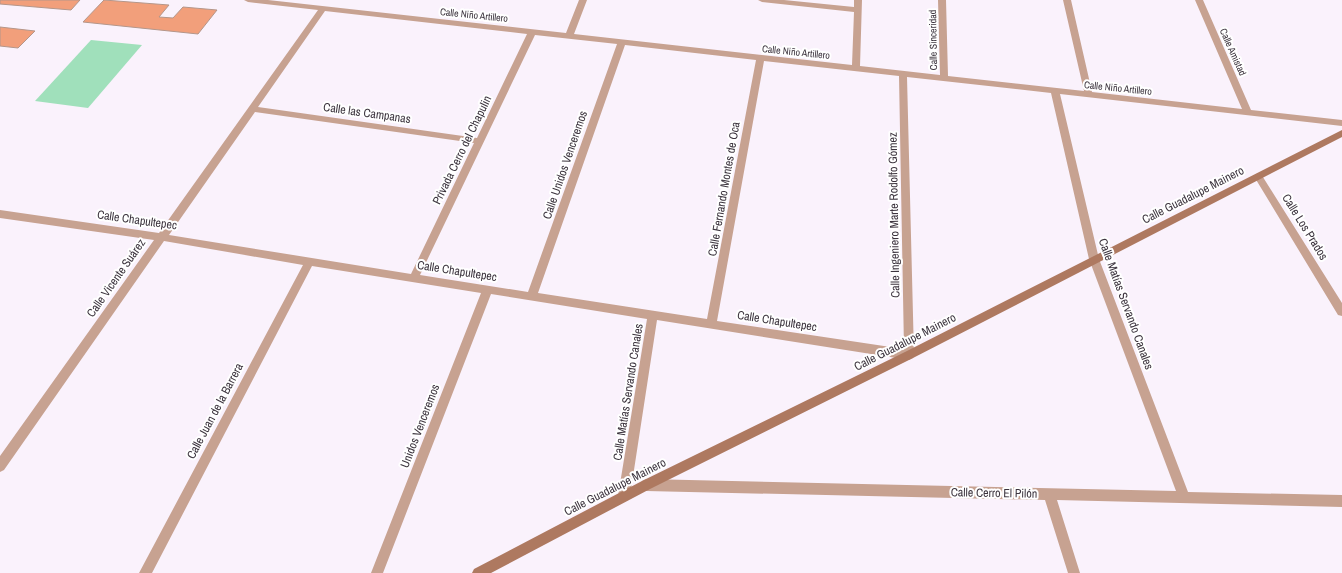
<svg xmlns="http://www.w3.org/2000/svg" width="1342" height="573" viewBox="0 0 1342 573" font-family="'Archivo Narrow',sans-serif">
<rect width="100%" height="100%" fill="#faf2fc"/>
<!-- green -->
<path fill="#a0e0bb" d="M91 40 142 45 88 108 35 101Z"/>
<!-- building -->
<path fill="#f29f7b" stroke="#b4968a" d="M0 0H80L71 10 0 4Z
M104 0 169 5 159 17 173 18 183 7 217 10 198 34 83 22Z
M0 27 35 31 18 48 0 46Z"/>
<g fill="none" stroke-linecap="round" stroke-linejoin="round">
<!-- street -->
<path fill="#c7a291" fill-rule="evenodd" d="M244 0H268L566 33 579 0H587L574 34 852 65 854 12 762 2 758 0H784L854 7V0H862L860 66 940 75 938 0H946L948 76 1084 91 1063 0H1071L1092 92 1242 109 1195 0H1203L1251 110 1342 120V126L1060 94 1099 259 1188 492 1342 495V507L1057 500 1080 573H1068L1045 500 646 491 642 489 640 485 642 481 646 479 1176 491 1089 259 1051 93 907 77 914 355 913 358 909 360 657 320 630 496 628 500 624 502 620 500 618 496 647 319 491 294 383 573H371L481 293 312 266 152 573H139L303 265 164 241 4 470 0 472V456L154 240 0 218V210L159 233 318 10 248 2ZM325 11 527 34 477 138 258 107ZM535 35 617 44 528 292 420 275ZM625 45 756 60 707 319 538 293ZM764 61 899 76 904 349 717 321ZM255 112 474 143 411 274 169 235Z
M1258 173 1261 174 1342 303V316L1338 315 1255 178 1253 176Z"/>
<!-- secondary -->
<path fill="#ae7960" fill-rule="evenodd" d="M1342 130V137L913 358 650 489 491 573H472L474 569 642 481 905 352Z"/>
</g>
<g text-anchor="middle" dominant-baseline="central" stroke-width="4" stroke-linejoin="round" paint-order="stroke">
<!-- far-street labels -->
<g font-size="10" fill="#3c343e" stroke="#fff">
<text transform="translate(474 15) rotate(6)">Calle Niño Artillero</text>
<text transform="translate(933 40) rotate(-91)">Calle Sinceridad</text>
<text transform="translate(796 52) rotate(6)">Calle Niño Artillero</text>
<text transform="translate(1233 52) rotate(66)">Calle Amistad</text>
<text transform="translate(1118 88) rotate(6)">Calle Niño Artillero</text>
</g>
<!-- street labels -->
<g font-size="12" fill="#3c343e" stroke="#fff">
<text transform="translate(367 113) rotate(8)">Calle las Campanas</text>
<text transform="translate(462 150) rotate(-64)">Privada Cerro del Chapulin</text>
<text transform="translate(565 165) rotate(-71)">Calle Unidos Venceremos</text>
<text transform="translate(724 189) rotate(-80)">Calle Fernando Montes de Oca</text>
<text transform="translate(1193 195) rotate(-27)">Calle Guadalupe Mainero</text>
<text transform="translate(894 215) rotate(-91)">Calle Ingeniero Marte Rodolfo Gómez</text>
<text transform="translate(137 220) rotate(8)">Calle Chapultepec</text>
<text transform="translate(1305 227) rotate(58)">Calle Los Prados</text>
<text transform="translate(457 271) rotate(9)">Calle Chapultepec</text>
<text transform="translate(116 278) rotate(-55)">Calle Vicente Suárez</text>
<text transform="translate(1126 304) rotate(70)">Calle Matías Servando Canales</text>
<text transform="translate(777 321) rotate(9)">Calle Chapultepec</text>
<text transform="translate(905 342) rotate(-27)">Calle Guadalupe Mainero</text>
<text transform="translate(628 392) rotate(-81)">Calle Matías Servando Canales</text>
<text transform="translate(215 411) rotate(-62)">Calle Juan de la Barrera</text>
<text transform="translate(420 426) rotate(-69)">Unidos Venceremos</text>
<text transform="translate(615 487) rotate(-27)">Calle Guadalupe Mainero</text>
<text transform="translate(994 493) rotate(1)">Calle Cerro El Pilón</text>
</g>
</g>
</svg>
